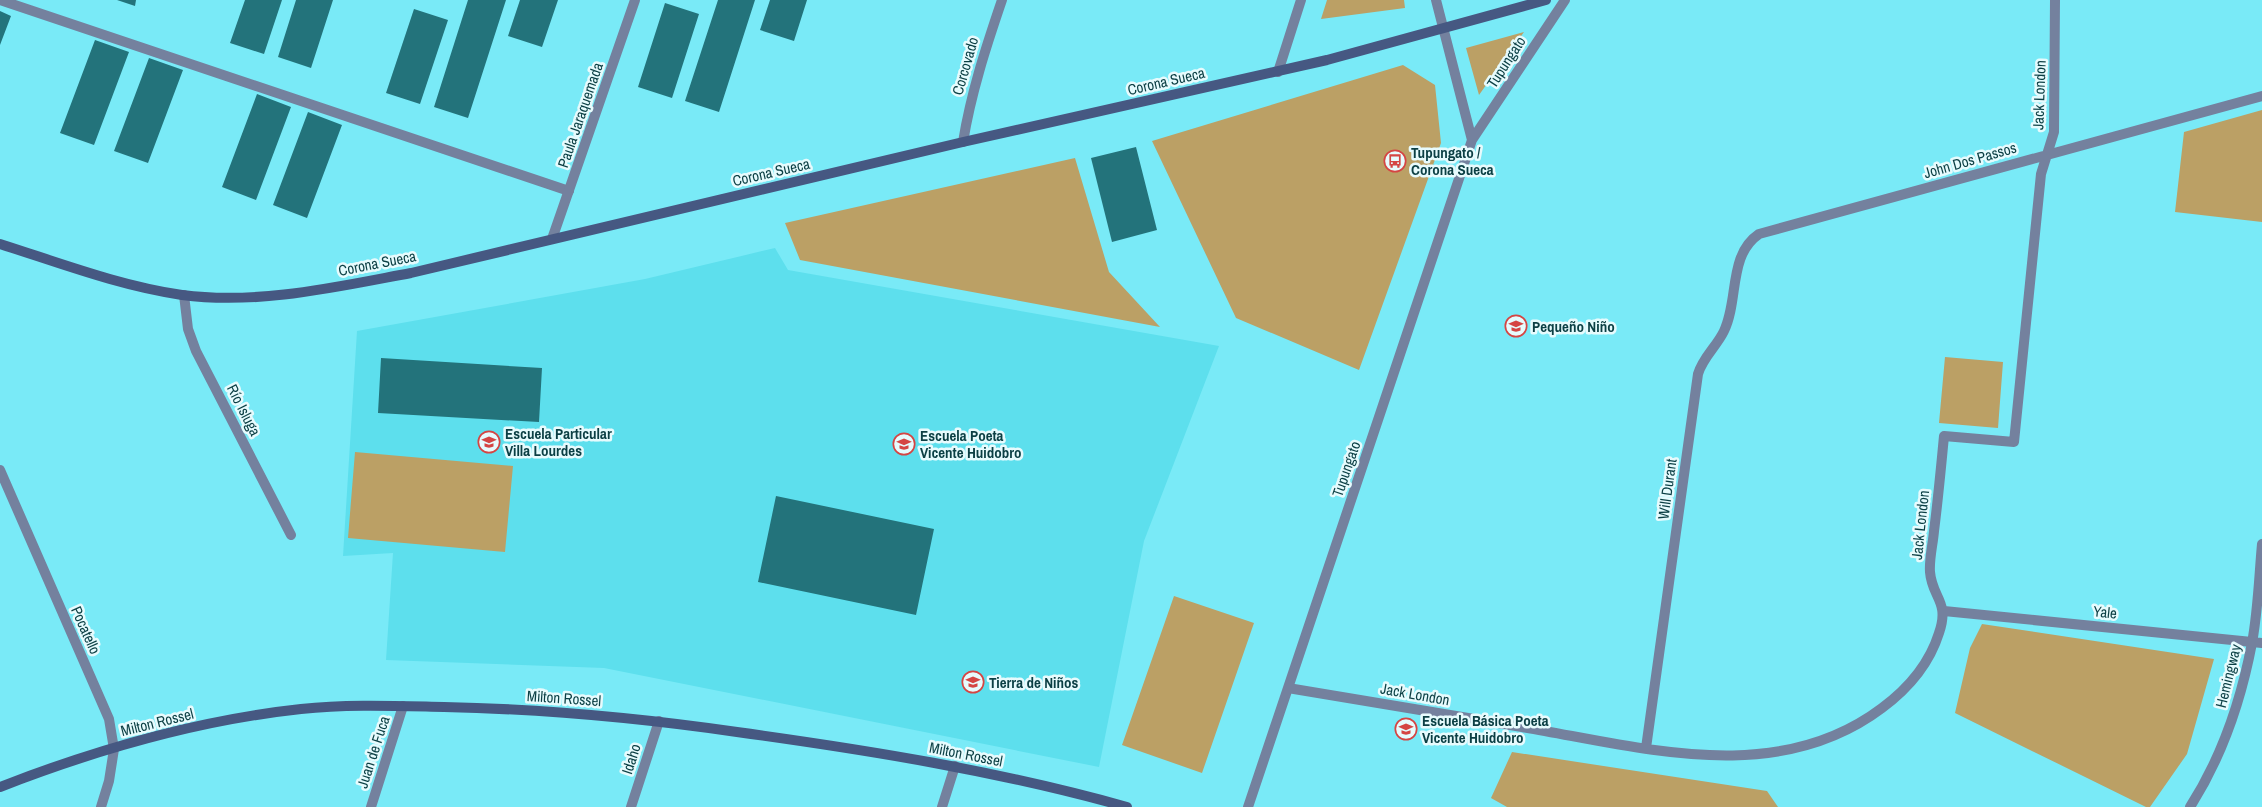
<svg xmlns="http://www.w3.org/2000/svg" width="2262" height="807" viewBox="0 0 2262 807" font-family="'Archivo Narrow',sans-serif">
<rect width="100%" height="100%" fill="#79eaf7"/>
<!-- built -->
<path fill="#5ddfed" d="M775 248 788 270 1219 346 1144 541 1099 767 604 668 386 660 393 553 343 556 357 331 645 279Z"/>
<!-- green -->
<path fill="#bba065" d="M1327 0H1404L1405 8 1321 19Z
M1524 32 1479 95 1466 48Z
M1403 65 1435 85 1441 143 1359 370 1236 318 1152 141Z
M2262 110V222L2175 212 2184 132Z
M1075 158 1109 272 1160 327 800 260 785 223Z
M1945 357 2003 362 1998 428 1939 423Z
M355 452 513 466 505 552 348 538Z
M1174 596 1254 623 1202 773 1122 745Z
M1982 624 2214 659 2187 754 2150 807H2146L1955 713 1970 648Z
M1512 752 1767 791 1778 807H1507L1491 798Z"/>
<!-- building -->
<path fill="#23737b" d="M117 0H136L135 6Z
M245 0H282L264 54 230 43Z
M296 0H333L311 68 278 57Z
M468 0H506L468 118 434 107Z
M520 0H558L542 47 508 36Z
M718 0H755L719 112 685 101Z
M770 0H807L794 41 760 30Z
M665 3 699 14 672 98 638 87Z
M414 9 448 20 420 104 386 93Z
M0 11 11 16 0 45Z
M95 40 129 52 94 145 60 133Z
M149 58 183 70 148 163 114 151Z
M257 94 291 107 256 200 222 187Z
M308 112 342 125 307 218 273 205Z
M1136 147 1157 230 1112 242 1091 158Z
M381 358 542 368 539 422 378 413Z
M776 496 934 529 916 615 758 582Z"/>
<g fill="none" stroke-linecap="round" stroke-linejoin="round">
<!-- lane -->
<path stroke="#74819e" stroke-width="10" d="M0 0 569 191"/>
<!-- street -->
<path stroke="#74819e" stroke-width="10" d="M1436 0 1472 140
M1278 72 1301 0
M963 142C971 93 986 47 1002 0
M552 239 635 0
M184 295 188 329 196 351 291 535
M0 470 109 719 114 749 109 781 101 807
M1944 611 2262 643
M1288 688C1366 701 1444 714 1522 727 1642 747 1776 788 1882 708 1909 688 1929 665 1939 633 1950 601 1932 598 1930 572 1929 559 1933 544 1934 531 1938 500 1941 468 1944 436L2014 442 2041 174 2054 132 2055 0
M1646 748 1698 374C1703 357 1717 346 1724 331 1739 300 1728 255 1759 234L2262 96
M371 807 403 706
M631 807 659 721
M942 807 955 766
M1248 807 1472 140 1565 0
M2190 807C2222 757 2241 701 2252 643 2258 611 2259 577 2262 544"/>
<!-- secondary -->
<path stroke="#465882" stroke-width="10" d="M0 244C60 263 120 286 182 295 259 305 336 287 411 273L963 142 1327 60 1546 0
M0 787C95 750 199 720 301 709 348 704 396 706 444 707 543 709 640 718 737 732 868 750 999 771 1127 807"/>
</g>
<!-- icons -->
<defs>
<g id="bus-ring" transform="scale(1.125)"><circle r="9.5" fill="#e7fbfd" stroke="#d54543" stroke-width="1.5"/><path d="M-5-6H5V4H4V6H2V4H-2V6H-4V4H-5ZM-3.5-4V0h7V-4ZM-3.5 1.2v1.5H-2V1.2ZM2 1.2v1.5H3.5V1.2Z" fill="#d54543"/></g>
<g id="school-ring" transform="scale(1.125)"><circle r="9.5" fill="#e7fbfd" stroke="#d54543" stroke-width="1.5"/><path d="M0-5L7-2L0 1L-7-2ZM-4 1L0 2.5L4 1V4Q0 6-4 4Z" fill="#d54543"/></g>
</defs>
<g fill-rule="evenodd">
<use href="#bus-ring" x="1395" y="161"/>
<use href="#school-ring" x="1516" y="326"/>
<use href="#school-ring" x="489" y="442"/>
<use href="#school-ring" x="904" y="444"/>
<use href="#school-ring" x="973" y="682"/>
<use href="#school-ring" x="1406" y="729"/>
</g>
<g text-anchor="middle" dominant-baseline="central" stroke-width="5" stroke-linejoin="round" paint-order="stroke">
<!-- street labels -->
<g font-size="15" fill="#0b3f44" stroke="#e7fbfd">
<text transform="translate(1506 62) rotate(-57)">Tupungato</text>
<text transform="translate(965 66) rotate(-74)">Corcovado</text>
<text transform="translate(1166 81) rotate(-13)">Corona Sueca</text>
<text transform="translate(2039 95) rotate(-88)">Jack London</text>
<text transform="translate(580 115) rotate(-71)">Paula Jaraquemada</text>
<text transform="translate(1970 160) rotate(-16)">John Dos Passos</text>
<text transform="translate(771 172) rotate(-13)">Corona Sueca</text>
<text transform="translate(377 263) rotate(-11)">Corona Sueca</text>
<text transform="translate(244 410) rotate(63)">Río Isluga</text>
<text transform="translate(1346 469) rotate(-71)">Tupungato</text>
<text transform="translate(1667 489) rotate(-82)">Will Durant</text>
<text transform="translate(1920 525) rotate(-84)">Jack London</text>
<text transform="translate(2105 612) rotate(6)">Yale</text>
<text transform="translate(86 630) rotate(66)">Pocatello</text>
<text transform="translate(2228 676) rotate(-76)">Hemingway</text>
<text transform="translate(1415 694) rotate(10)">Jack London</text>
<text transform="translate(564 698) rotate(4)">Milton Rossel</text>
<text transform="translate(157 722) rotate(-14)">Milton Rossel</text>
<text transform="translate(373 752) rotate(-72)">Juan de Fuca</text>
<text transform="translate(966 754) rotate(11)">Milton Rossel</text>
<text transform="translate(631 759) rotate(-72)">Idaho</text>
</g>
<!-- poi labels -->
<g font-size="15" font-weight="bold" fill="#0b3f44" stroke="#e7fbfd" text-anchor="start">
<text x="1411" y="152">Tupungato /<tspan x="1411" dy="17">Corona Sueca</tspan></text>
<text x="1532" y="326">Pequeño Niño</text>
<text x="505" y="433">Escuela Particular<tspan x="505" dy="17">Villa Lourdes</tspan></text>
<text x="920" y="435">Escuela Poeta<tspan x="920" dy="17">Vicente Huidobro</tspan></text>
<text x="989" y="682">Tierra de Niños</text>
<text x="1422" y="720">Escuela Básica Poeta<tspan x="1422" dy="17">Vicente Huidobro</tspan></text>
</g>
</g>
</svg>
